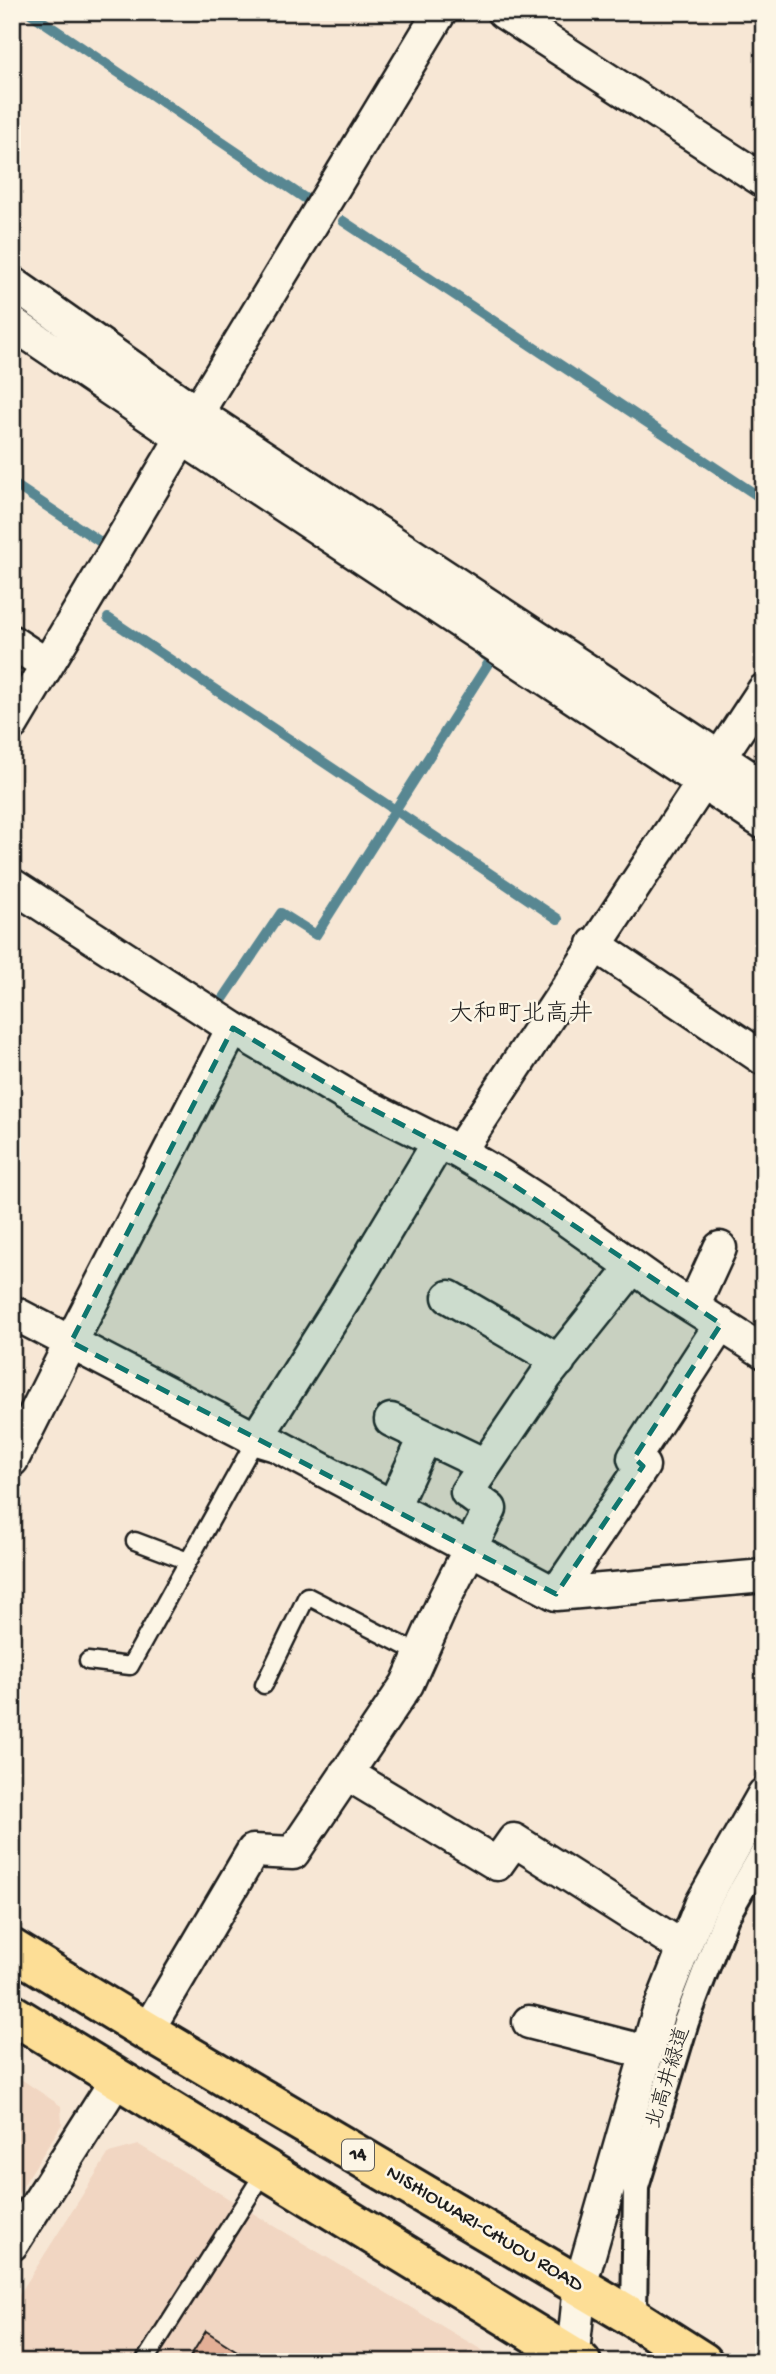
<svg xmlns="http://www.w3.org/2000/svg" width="776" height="2374" viewBox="0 0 776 2374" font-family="'Gochi Hand','Klee One',sans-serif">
<rect width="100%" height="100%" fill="#f7e7d5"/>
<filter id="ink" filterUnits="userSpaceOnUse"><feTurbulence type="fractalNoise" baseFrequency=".0143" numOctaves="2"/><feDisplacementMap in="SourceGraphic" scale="14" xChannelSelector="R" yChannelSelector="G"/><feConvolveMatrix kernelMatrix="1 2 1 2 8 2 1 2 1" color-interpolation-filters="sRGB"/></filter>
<g filter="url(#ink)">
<!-- built -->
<path fill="#f1d6c2" d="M12 2073 61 2106 62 2124 12 2203Z
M139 2145 502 2362H12V2306L109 2153Z"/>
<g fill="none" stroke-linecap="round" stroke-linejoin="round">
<!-- stream -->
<path stroke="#598792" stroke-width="10" d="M29 12 309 201
M343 221 764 500
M12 483 102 543
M108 618 558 919
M223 999 281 913 316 935 491 659 481 653"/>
</g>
<!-- building -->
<path fill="#e3af96" stroke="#1c1c1c" stroke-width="2" d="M206 2331 254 2362H187Z"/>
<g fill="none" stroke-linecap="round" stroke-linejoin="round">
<!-- service casing -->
<g stroke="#1c1c1c" stroke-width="21">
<path id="service" d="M135 1541 188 1561
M88 1661 130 1666 256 1439
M264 1685 307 1596 420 1654
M144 2362 265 2171"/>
</g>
<!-- pedestrian casing -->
<g stroke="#1c1c1c" stroke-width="30">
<path id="pedestrian" d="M634 2318 636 2187 686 2022 726 1917 764 1851"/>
</g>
<!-- minor casing -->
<g stroke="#1c1c1c" stroke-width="37">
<path id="minor" d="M503 12 764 181
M12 283 197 413 764 787
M12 323 182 438 764 823
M12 642 47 665
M12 724 197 413 440 12
M12 885 233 1028 353 1099 459 1152 500 1176 563 1217 660 1286 764 1352
M594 944 764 1059
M459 1152 764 690
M449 1297 559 1361
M693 1307 720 1248
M12 1312 256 1439 276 1445 556 1594 764 1576
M391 1420 485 1465
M256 1439 344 1300 439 1142
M12 1460 71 1342 233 1028
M393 1507 425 1438
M556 1594 643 1466 634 1458 721 1324
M346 1773 497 1864 514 1840 684 1948
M529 2022 647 2052
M147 2031 253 1851 293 1853 407 1684 445 1598 490 1509 467 1492 546 1376 633 1267
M12 2244 117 2079
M572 2362 580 2286 658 2014 701 1905 764 1794"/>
</g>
<!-- primary casing -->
<g stroke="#1c1c1c" stroke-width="44">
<path id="primary" d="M12 1949 147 2031 634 2318 703 2362
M12 2014 581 2362"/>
</g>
<!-- service -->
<use href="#service" stroke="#fcf5e5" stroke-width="16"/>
<!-- pedestrian -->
<use href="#pedestrian" stroke="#fcf5e5" stroke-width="24"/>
<!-- minor -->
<use href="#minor" stroke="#fcf5e5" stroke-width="32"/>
<!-- primary -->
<use href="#primary" stroke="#fdde96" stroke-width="38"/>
</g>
</g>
<!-- marked area -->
<path fill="#0f766e" fill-opacity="0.2" stroke="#0f766e" stroke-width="5" stroke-dasharray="14 9" stroke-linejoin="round" d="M233 1028 353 1099 500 1176 721 1324 634 1458 643 1466 556 1594 71 1342Z"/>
<g text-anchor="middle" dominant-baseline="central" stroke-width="5" stroke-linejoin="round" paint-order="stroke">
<!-- shield labels -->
<rect fill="#fcf5e5" stroke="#5f5d58" stroke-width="2" x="342" y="2139.5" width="32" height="31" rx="5"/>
<g font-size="19" font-weight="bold" fill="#1c1c1c">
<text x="358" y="2155">14</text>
</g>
<!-- street labels -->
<g font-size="21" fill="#1c1c1c" stroke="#fcf5e5">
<text transform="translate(670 2078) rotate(-73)">北高井緑道</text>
<text transform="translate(484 2230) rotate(31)">NISHIOWARI-CHUOU ROAD</text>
</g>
<!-- quarter labels -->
<g font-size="24" fill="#1c1c1c" stroke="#fcf5e5">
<text x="521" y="1015">大和町北高井</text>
</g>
</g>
<!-- margin -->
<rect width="776" height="2374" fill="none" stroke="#fcf5e5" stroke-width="42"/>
<rect x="21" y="21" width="734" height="2332" fill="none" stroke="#1c1c1c" stroke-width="2.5" filter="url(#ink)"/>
</svg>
